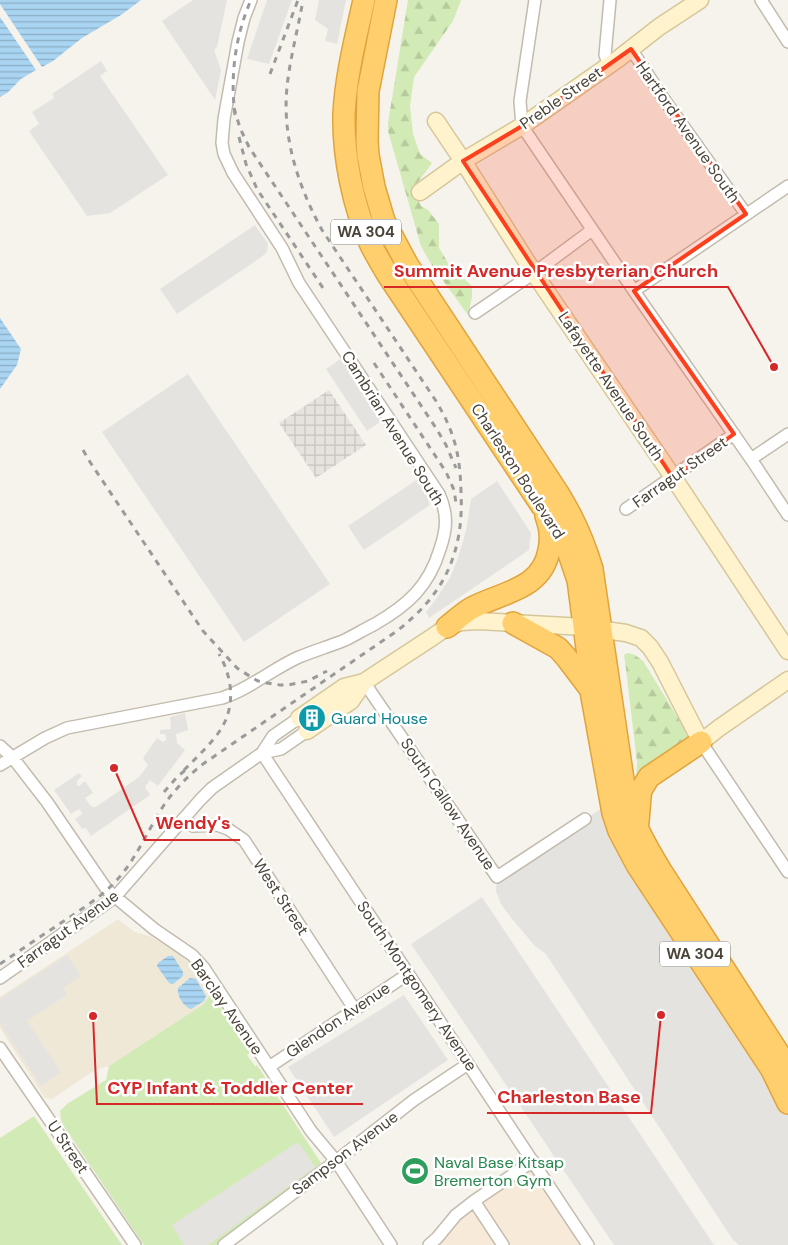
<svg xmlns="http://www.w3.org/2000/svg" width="788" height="1245" viewBox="0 0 788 1245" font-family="'DM Sans',sans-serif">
<defs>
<pattern id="industrial-grid" width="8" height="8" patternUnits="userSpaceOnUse" patternTransform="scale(1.25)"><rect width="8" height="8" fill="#e6e2dd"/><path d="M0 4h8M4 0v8" fill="none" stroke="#c7c3be"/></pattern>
<pattern id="forest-firs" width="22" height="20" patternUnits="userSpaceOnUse" patternTransform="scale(1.25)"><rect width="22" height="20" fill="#d2eab5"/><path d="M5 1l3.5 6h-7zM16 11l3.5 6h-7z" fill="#b6ca9c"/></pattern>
<pattern id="water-rules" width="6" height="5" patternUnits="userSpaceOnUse" patternTransform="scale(1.25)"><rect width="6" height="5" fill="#a9d4f2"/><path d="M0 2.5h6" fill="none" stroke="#8caec5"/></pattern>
</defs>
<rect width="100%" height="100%" fill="#f6f3ec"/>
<!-- commercial -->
<path fill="#f7ead8" d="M533 1161 588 1245H426Z"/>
<!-- industrial -->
<path fill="url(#industrial-grid)" d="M329 390 366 445 316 478 279 423Z"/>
<!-- education -->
<path fill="#efe8d6" d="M117 920H119L135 932 152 937 178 953 191 965 211 993 204 1004 109 1066 95 1070 52 1099 45 1098 0 1028V997Z"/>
<!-- forest -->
<path fill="url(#forest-firs)" d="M408 0H461L453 21 414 77 410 106 413 134 420 154 432 163 418 182 415 193 421 206 428 210 439 224V248L450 266 472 286V297L468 315 431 264 421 246 388 131V123Z
M628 653 635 655 643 661 691 739 636 781 637 762 625 661 624 655Z"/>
<!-- green -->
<path fill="#d2eab5" d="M211 993 250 1053 247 1055 255 1066 257 1065 321 1163 216 1245H144L63 1125 61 1120 60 1111 67 1104 106 1080 109 1066 204 1004Z
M34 1116 122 1245H0V1138Z"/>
<!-- parking -->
<path fill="#e5e3e0" d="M193 0H227L217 47 214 50 221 70 215 100 162 21Z
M267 0H292L269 64 247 59Z
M319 0H346L337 44 325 41 328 29 315 20Z
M101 61 107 71 100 76 168 175 110 213 87 216 29 131 39 124 32 112 54 98 52 94Z
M255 225 268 244 267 252 260 258 177 314 160 289Z
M342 358 383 420 367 431 326 369Z
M188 374 330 584 244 642 102 432Z
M421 477 430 505 364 550 348 526Z
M497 481 531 533 529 550 429 618 426 612 434 602 450 578 458 558 466 531 471 499Z
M185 713 188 730 176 734 177 743 185 750 158 786 150 780 145 787 150 795 91 836 86 828 82 829 75 819 82 814 81 811 79 809 71 814 54 790 79 773 82 776 77 781V786H79L85 781 93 793 85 798 90 805 93 807H96L139 777 148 765 143 758 157 738 163 742 166 740V736L164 734H160V730L171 729 170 717Z
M611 802 788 1103V1245H739L733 1240 546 954 535 946 512 919 501 904 496 891 497 877Z
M482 897 714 1245H614L411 944Z
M67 955 81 976 63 988 67 995 27 1021 61 1072 41 1086 0 1024V999Z
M404 995 448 1060 334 1137 288 1067Z
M298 1142 315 1167 208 1245H184L172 1225Z"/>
<!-- water -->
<path fill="url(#water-rules)" d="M0 0H174L0 120Z
M0 299 33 354 0 408Z
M168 956H173L183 972V976L173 984 169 983 157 966 158 963Z
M190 978 196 979 206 996 204 1001 191 1009C183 1006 177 996 178 988Z"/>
<!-- pier -->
<path fill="#f6f3ec" d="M141 0H177L176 2 31 100 0 122V97L7 93 21 79 36 70 0 17V4L42 67 53 61 82 38 121 15Z
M0 296 2 297 35 354 29 390 0 411V389L17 365 21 349 0 318Z"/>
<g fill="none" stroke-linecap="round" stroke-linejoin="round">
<!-- street casing -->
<g stroke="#c2bbae" stroke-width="14">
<path id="street" d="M535 0 520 101 522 126 634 291 751 459 788 515
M761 0 788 42
M631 49 666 102 746 214
M609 65 605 55 610 0
M634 291 788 186
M475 313 534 273 592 230
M751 459 788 434
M626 509 734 434
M364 682 497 877 585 819
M701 742 788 872
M0 746 13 758 47 802 107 890 154 929 192 955 204 968 298 1111 311 1131 336 1161 391 1245
M262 753 588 1245
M262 753 281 749 307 731
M0 765 45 738 67 728 222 698C250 689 272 669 299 657 314 651 330 646 345 640 355 635 365 629 375 624 408 605 429 586 440 549 447 529 448 514 439 494L299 283 282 248 233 173 224 154 222 143 224 119 238 42 244 18 251 0
M183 819 193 826 217 825 228 829 244 840 355 1010
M0 978 115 897 200 800 212 788 262 753 273 736 299 718
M0 1048 135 1245
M269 1067 408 974
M474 1201 503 1245
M224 1245 336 1161 414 1100 468 1064
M429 1245 437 1238 456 1215 474 1201 533 1161"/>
</g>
<!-- secondary casing -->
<g stroke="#d6c79b" stroke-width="19">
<path id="secondary" d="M436 121 463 161 534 273 679 486 788 651
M420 192 463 161 522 126 618 59 659 27 700 0
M299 718 344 687 364 682
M307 731 351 701 364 682 431 638 447 627 461 622 479 621 584 627 626 633 641 638 650 647 660 662 701 742 719 728 788 680"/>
</g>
<!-- highway casing -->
<g stroke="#e0a43c" stroke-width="24">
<path id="highway" d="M364 0C356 37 346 75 344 114 343 155 353 207 371 245 376 255 382 265 388 275L542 506 552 517 564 539 578 580 588 656 591 691 613 813 619 831 637 865 772 1070 788 1103
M386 0 368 91 367 141 368 155 374 187 384 221 407 264 558 493C573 517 584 542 592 569L625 793C632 822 646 846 661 871L788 1068
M513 623 558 648 566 657 591 690
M447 627C455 621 463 613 472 608 502 592 542 590 549 550 552 538 550 527 546 516
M638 822 640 797 641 790 649 777 701 742"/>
</g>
<!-- street -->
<use href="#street" stroke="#fff" stroke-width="11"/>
<!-- secondary -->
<use href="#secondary" stroke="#fff3cd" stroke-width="16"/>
<!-- highway -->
<use href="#highway" stroke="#ffcf6e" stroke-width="21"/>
<!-- rail -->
<path stroke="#9a9a9a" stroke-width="3" stroke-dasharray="6 6" stroke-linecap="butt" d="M270 74 298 0
M234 108 240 128 249 147 436 428 446 445 456 468
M235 115C230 77 235 36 251 0
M239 137 246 164 257 189 325 291
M374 363 446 472 454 490 456 503
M83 450 90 462 203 631 237 668 251 677 258 681 267 683 280 685H288L308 681 327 671
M184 770C196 758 209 746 219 732 236 708 233 678 219 654
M164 792 177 777 189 767
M0 964C22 949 44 934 67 919 83 908 101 897 115 882 136 860 147 831 164 805 175 789 188 776 203 764L394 633C444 596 464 553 461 492 460 455 455 433 436 401L322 230C298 186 282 137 287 87 290 58 298 29 303 0"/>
</g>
<!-- marked area -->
<path fill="#fc3f1d" fill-opacity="0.2" stroke="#fc3f1d" stroke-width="4" stroke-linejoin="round" d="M631 49 746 214 634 291 734 434 673 478 463 161 522 126Z"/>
<!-- icons -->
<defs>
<g id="building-disc" transform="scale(1.4375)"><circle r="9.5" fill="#0f9aa8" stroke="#fff"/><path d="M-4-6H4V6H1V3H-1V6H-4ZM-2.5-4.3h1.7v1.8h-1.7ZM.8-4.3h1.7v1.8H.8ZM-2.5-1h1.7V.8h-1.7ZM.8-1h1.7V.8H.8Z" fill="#fff"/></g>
<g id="stadium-disc" transform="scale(1.4375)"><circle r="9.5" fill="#2e9e5b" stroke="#fff"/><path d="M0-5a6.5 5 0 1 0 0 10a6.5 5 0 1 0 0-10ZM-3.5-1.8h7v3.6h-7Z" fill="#fff"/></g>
</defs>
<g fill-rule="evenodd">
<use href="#building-disc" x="312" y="718"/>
<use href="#stadium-disc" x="415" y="1171"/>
</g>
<g text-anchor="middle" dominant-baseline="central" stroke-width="5" stroke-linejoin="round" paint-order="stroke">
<!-- shield labels -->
<g fill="#fff" stroke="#817c74" stroke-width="1">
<rect x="331" y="219.5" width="70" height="25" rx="4"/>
<rect x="660" y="941.5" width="70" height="25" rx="4"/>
</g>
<g font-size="15" font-weight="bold" fill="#4b4439">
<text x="366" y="232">WA 304</text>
<text x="695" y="954">WA 304</text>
</g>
<!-- street labels -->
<g font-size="16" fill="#4b4439" stroke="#fff">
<text transform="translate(561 98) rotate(-35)">Preble Street</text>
<text transform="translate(688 132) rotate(55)">Hartford Avenue South</text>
<text transform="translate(611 386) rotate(56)">Lafayette Avenue South</text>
<text transform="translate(393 428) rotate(58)">Cambrian Avenue South</text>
<text transform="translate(518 471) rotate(57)">Charleston Boulevard</text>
<text transform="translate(680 472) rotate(-35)">Farragut Street</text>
<text transform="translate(448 804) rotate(56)">South Callow Avenue</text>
<text transform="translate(281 897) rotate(57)">West Street</text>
<text transform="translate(68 929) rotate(-36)">Farragut Avenue</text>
<text transform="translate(417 986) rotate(56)">South Montgomery Avenue</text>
<text transform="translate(227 1007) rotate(55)">Barclay Avenue</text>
<text transform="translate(338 1020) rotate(-34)">Glendon Avenue</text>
<text transform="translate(68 1147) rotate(56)">U Street</text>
<text transform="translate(345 1153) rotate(-37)">Sampson Avenue</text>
</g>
<!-- culture labels -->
<g font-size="16" fill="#0d838f" stroke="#fff" text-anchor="start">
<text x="331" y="718">Guard House</text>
</g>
<!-- leisure labels -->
<g font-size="16" fill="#27864d" stroke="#fff" text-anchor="start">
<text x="434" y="1162">Naval Base Kitsap<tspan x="434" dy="18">Bremerton Gym</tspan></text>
</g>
</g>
<!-- callouts -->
<path fill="none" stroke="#d62828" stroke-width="2" d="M774 367L728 287H384M114 768L145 840H240M93 1016L97 1104H363M661 1015L651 1113H487"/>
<g fill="#d62828" stroke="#fff" stroke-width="2">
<circle cx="774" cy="367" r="5"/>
<circle cx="114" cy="768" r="5"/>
<circle cx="93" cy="1016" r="5"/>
<circle cx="661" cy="1015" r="5"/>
</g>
<g font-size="18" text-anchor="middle" font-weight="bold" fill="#d62828" stroke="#fff" stroke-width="5" stroke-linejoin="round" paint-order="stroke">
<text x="556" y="277">Summit Avenue Presbyterian Church</text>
<text x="193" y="829">Wendy's</text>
<text x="230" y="1094">CYP Infant &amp; Toddler Center</text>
<text x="569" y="1103">Charleston Base</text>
</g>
</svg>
